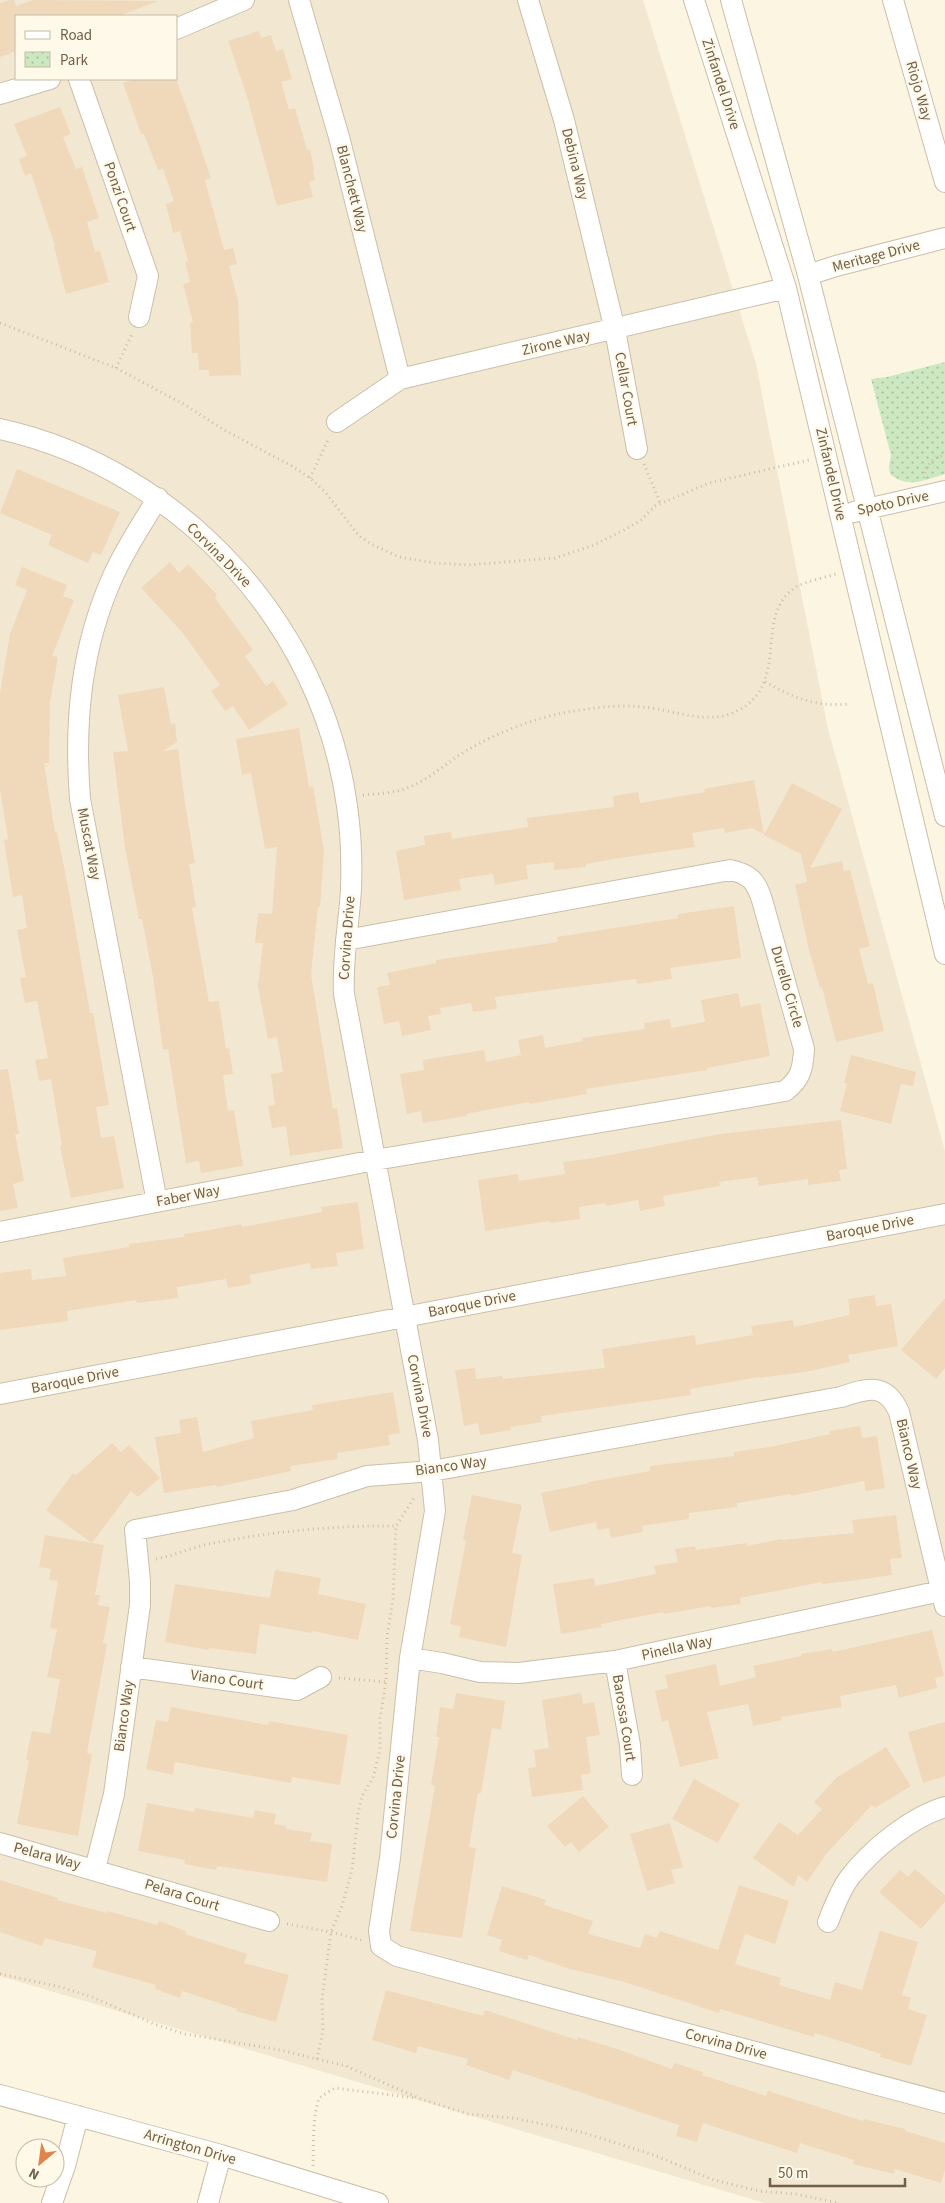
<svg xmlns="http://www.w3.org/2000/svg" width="945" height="2203" viewBox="0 0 945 2203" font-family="'Source Sans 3',sans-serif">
<defs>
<pattern id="park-dots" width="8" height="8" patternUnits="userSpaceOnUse" patternTransform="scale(1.25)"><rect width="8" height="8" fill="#cbe8c1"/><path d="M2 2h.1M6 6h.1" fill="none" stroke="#a9bf9f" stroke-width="1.8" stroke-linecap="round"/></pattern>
</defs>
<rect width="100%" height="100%" fill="#fbf5e2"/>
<!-- residential -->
<path fill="#f2e8d1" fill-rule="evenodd" d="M0 0H643L756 364 828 729 945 1151V2203H765L0 1976ZM16 16H176V79H16Z"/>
<!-- park -->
<path fill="url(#park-dots)" d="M945 362V474C924 480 908 489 890 474L889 466 891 455 871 379 887 377Z"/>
<!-- building -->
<path fill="#f0d8bb" d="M9 0H14L16 6 33 0 158 1 119 16H16V51L0 57V3Z
M259 31 261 38 271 35 276 51 283 49 292 79 281 82 289 110 295 108 307 150H310L314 169 313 170 315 180 309 182 313 197 277 206 246 93 228 41Z
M135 79H176L195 131 211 178 205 180 224 250 233 248 237 264 229 266 238 301 241 375 209 376V370H199L198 353H192L190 322H193L183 284 190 282 185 262 188 261 180 231 173 233 166 204 174 201 163 169 158 170 144 134H141L123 83Z
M60 107 71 134 63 137 76 169 82 167 99 218 87 222 95 252 100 251 109 282 66 294 54 246H55L31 173 25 176 19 159 27 156 14 124Z
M17 469 120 512 101 555 93 552 88 563 48 545 52 535 0 513Z
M170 562 179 573 188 564 217 595 215 598 253 650 245 656 266 686 273 681 288 704 249 730 233 706 225 711 211 691 220 685 182 632 141 588Z
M22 567 67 585 63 596 74 600 52 656 58 657 50 702 49 763H44L55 832H57L69 892 90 1013H93L109 1105 96 1107 101 1138 114 1136 124 1188 71 1198 60 1146H62L51 1079 39 1081 35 1060 48 1058 37 1001 25 1003 20 978 26 977 17 930 27 928 22 895 13 897 4 840 8 839 0 789V693L10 634 27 590 15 585Z
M164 687 171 724 175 723 177 742 163 751 178 749 185 803 195 863 189 864 196 907 192 908 209 1002 219 1001 226 1049 229 1048 233 1074 223 1075 228 1111 234 1110 243 1166 201 1173 199 1161 186 1163 168 1049 163 1050 153 977 142 919H139L125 848 113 752 128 751 118 695Z
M299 728 309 787 313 786 324 851 320 907H318L311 974 333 1109 337 1108 343 1148 290 1156 286 1126 272 1128 268 1106 275 1105 271 1074 283 1072 277 1037 268 1039 258 986 263 943H255L258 913 272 914 277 847 265 849 251 773 242 775 236 739Z
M754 780 764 834 752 828 725 833 724 828 692 833 695 847 613 859 586 864V867L554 870V862L526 865 528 879 495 885 493 874 459 879 461 890 404 900 396 851 425 845 424 836 451 832 452 839 528 827 527 818 614 807 613 796 638 792 640 803 705 792 704 789Z
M792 783 842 809 810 868 842 861 844 871 850 870 870 946 859 949 868 984 873 983 884 1031 836 1042 822 987 820 988 809 950 795 885 807 882 801 854 764 835Z
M734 906 741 958 670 968 672 979 637 984 636 979 495 997 497 1009 473 1012 471 1003 440 1008 441 1014 428 1016 431 1030 402 1036 399 1021 384 1024 377 987 390 985 387 973 436 963V960L558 942 557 937 678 918V914Z
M738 993 741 1007 760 1003 770 1056 707 1068V1070L586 1089 587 1094 529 1104V1102L466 1114V1116L423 1123 421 1111 407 1114 400 1074 424 1070 423 1060 484 1050 486 1062 521 1055 518 1040 543 1035 545 1048 583 1041 582 1038 645 1029 644 1023 670 1019 671 1028 705 1022 701 1000Z
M851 1055 916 1072 913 1086 901 1084 891 1124 840 1111 847 1083H844Z
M8 1069 19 1134H15L24 1181 13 1184 18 1208 0 1211V1070Z
M841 1120 847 1169 839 1170 841 1181 808 1185V1179L759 1186 757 1177 719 1182 720 1186 663 1196 665 1206 640 1211 638 1200 606 1206 605 1203 579 1207 580 1219 550 1223V1221L485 1231 478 1180 518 1174 519 1181 565 1174 563 1162 594 1158 720 1134Z
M358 1202 364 1249 336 1253 338 1266 311 1269 310 1263 250 1275 251 1284 228 1288 226 1279 177 1287 178 1298 137 1303 136 1300 67 1311 68 1321 0 1330V1273L31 1269 32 1280 66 1276 63 1258 129 1247V1244L184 1237V1234L210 1230 241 1224 242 1227 322 1212 321 1207Z
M875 1295 876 1306 891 1304 898 1346 848 1355 850 1362 805 1372 759 1378V1377L690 1389 691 1395 541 1416 542 1422 510 1427 511 1430 480 1435 478 1423 464 1426 455 1370 475 1368 476 1379 502 1376 503 1379 605 1368 602 1349 695 1335 696 1345 753 1335 751 1326 793 1320 794 1327 850 1315 848 1299Z
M945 1298V1368L936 1379 901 1350Z
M393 1392 400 1433 388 1435 390 1445 337 1453 338 1459 290 1466 291 1471 217 1487 216 1485 164 1493 155 1437 181 1433 179 1420 197 1417 203 1452 254 1438 251 1421 313 1410 312 1405Z
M860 1426 862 1438 877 1436 885 1488 866 1491 864 1481 791 1496V1494L737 1503V1507L689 1513V1519L642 1526 643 1532 611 1538 609 1528 597 1530 596 1522 550 1532 541 1493 589 1483V1482L650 1471V1466L734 1456V1452L770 1447 830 1434V1431Z
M112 1443 121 1452 129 1445 160 1478 138 1497 131 1491 92 1543 104 1545 95 1595H100L98 1605 110 1607 103 1643 107 1644 87 1753 92 1754 78 1836 17 1824 29 1760 26 1759 32 1731 50 1734 60 1679 47 1677 57 1629 50 1628 58 1581 49 1580 51 1569 39 1567 45 1535 92 1543 46 1510 73 1473 76 1475Z
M472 1495 522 1505 512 1553 522 1555 506 1647 459 1637 461 1627 450 1624 466 1541 463 1540Z
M896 1515 902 1558 890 1559 892 1575 851 1581 822 1584V1582L740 1598 741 1604 711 1608V1606L664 1614 663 1612 601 1624 602 1627 561 1634 553 1584 594 1578 595 1586 656 1574 654 1566 678 1562 675 1549 695 1546 696 1550 747 1543V1546L781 1539V1540L854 1533 852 1520Z
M275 1570 321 1578 318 1594 366 1604 358 1640 312 1631 311 1633 260 1624 256 1654 209 1648 208 1650 165 1642 175 1584 270 1598Z
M932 1630 944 1676 935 1678 937 1688 899 1698 896 1685 840 1696 842 1707 781 1717 782 1720 753 1726 748 1704 707 1712 719 1758 680 1767 668 1720 662 1722 655 1691 668 1688 665 1675 716 1664 720 1686 756 1677 753 1666 801 1656V1654L832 1649 833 1652Z
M456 1693 505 1701 501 1730 492 1728 481 1793H478L469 1847 476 1848 462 1938 410 1931 435 1786 431 1785 439 1737H436L440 1707 453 1709Z
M581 1693 583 1704 594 1702 600 1735 586 1737 591 1773 581 1775 583 1790 532 1797 528 1768 536 1767 534 1750 549 1748 542 1700Z
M171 1707 268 1725 269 1721 348 1735 340 1785 292 1777 291 1783 175 1762 173 1775 146 1769 156 1720 168 1722Z
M945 1722V1776L923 1783 908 1732Z
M886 1747 911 1786 875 1808 872 1805 827 1853 807 1882 798 1875 794 1887 753 1858 779 1822 798 1835 822 1809 814 1802 836 1778Z
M694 1779 740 1804 718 1843 672 1819Z
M583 1796 609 1827 579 1852 571 1842 565 1847 547 1826Z
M147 1803 194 1812 195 1808 253 1818 255 1810 276 1814 274 1824 286 1826V1829L312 1833 310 1841 332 1844 327 1882 217 1866 216 1870 184 1864 185 1860 138 1851Z
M670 1823 683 1867 671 1870 675 1883 647 1891 630 1834Z
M915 1869 945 1895V1902L921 1929 879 1892 900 1870 908 1877Z
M0 1880 58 1898 57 1900 107 1913 108 1911 157 1925 159 1921 186 1931 185 1934 247 1954 244 1963 289 1975 276 2022 236 2011 237 2009 182 1991 180 1998 155 1989 156 1985 92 1967 97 1951 45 1938 42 1946 0 1932Z
M739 1885 789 1901 775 1944 745 1934 735 1964 781 1978 779 1985 830 2000 835 1982 862 1990 880 1931 918 1942 902 1995 911 1998 908 2009 927 2015 911 2066 880 2057 881 2054 815 2033 814 2037 720 2009 719 2013 625 1982 570 1969 529 1955 527 1960 499 1951 502 1940 487 1935 502 1886 546 1900 544 1905 593 1921 588 1934 640 1948 645 1934 657 1938 660 1931 718 1950Z
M386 1990 483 2016 485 2010 577 2040 578 2037 620 2050 672 2069 674 2063 703 2072 702 2075 766 2096 768 2091 863 2121 864 2119 905 2129V2131L945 2143V2170L941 2183 895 2169 894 2174 853 2164 854 2160 800 2143 797 2153 703 2123 697 2142 676 2136 679 2125 513 2070 509 2080 466 2065 468 2059 418 2046 416 2053 372 2040Z"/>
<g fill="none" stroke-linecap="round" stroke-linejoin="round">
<!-- minor casing -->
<g stroke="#ccbea9" stroke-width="22">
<path id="minor" d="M299 0 339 137 400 379
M528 0 564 120 615 330 637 449
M694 0 786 288 945 954
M731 0 808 275 945 816
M893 0 945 182
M176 29 244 0
M79 79 148 276 139 317
M0 94 50 79
M808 275 836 266 945 238
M337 422 400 379 786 288
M0 429C179 469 322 623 347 806 351 833 352 861 351 889 349 924 342 959 344 994L428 1440 435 1511 410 1658 390 1858 379 1931 381 1946 397 1956 945 2103
M854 512 945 491
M157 1202 80 799C74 721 81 646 114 574 126 548 142 523 158 498
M0 1232 375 1160 785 1091C801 1079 803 1068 804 1049L762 900C756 881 750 874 730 870L346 940
M0 1394 945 1214
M410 1658 442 1663 480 1672 519 1673 615 1661 941 1591
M615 1661 630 1745 632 1775
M131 1667 297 1690 321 1677
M0 1843 269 1921
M95 1869 114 1794 140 1605V1581L135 1530 293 1500 367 1476 432 1471 841 1397C867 1388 886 1382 899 1412L945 1606
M828 1922C834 1907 840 1890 850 1877 872 1849 911 1817 945 1807
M0 2095 221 2155 378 2203
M52 2203 65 2166 78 2116
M208 2203 221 2155"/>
</g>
<!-- path -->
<path stroke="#d4bc9e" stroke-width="3" stroke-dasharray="1 4" stroke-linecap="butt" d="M0 323 116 368 187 406 224 430 292 466 310 478 326 493 359 536 371 544 399 557 435 563 468 565 555 558 594 545 626 529 641 520 655 506 709 483 809 460
M116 368 133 332
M644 464 661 505
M310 478 329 438
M924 478 925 469 934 458 945 455
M765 682C795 698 814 707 849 704
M363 795C376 794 389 793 401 790 427 783 446 762 469 749 499 732 535 718 568 712 593 708 619 704 644 707 673 710 709 726 737 711 792 684 752 615 796 587 807 581 823 578 836 574
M156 1559C173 1556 188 1549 204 1545 268 1532 332 1525 396 1526
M339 1678 387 1682
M287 1924 331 1932 361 1940
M0 1974 61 1987 92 1997 154 2024 185 2034 280 2050 346 2066 421 2099 468 2114 513 2118 581 2132 654 2155 714 2180 759 2191 796 2194 839 2203
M317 2059 323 2031 322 1998 331 1932 342 1906 352 1870 358 1814 362 1796 373 1778 380 1750V1718L386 1682 387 1637 393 1599 396 1526 414 1498
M313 2166C314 2142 312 2121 319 2098L335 2088 416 2098"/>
<!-- minor -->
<use href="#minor" stroke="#fff" stroke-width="20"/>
</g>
<g text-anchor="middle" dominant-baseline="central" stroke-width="4.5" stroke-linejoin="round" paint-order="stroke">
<!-- street labels -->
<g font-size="15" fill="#725e4a" stroke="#fef9e8">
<text transform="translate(721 84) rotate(72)">Zinfandel Drive</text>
<text transform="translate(919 91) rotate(74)">Riojo Way</text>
<text transform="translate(575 164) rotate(76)">Debina Way</text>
<text transform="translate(352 189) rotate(76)">Blanchett Way</text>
<text transform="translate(120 197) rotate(71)">Ponzi Court</text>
<text transform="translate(876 256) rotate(-15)">Meritage Drive</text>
<text transform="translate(556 343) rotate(-13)">Zirone Way</text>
<text transform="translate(626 389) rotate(80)">Cellar Court</text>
<text transform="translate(831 474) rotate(77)">Zinfandel Drive</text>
<text transform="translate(893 503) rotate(-12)">Spoto Drive</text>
<text transform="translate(219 555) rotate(45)">Corvina Drive</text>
<text transform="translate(89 844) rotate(79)">Muscat Way</text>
<text transform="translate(347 938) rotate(-86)">Corvina Drive</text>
<text transform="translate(787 987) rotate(74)">Durello Circle</text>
<text transform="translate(188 1196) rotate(-11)">Faber Way</text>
<text transform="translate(870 1228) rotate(-11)">Baroque Drive</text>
<text transform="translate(472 1304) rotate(-11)">Baroque Drive</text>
<text transform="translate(75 1380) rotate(-11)">Baroque Drive</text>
<text transform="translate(420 1396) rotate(79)">Corvina Drive</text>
<text transform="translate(909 1454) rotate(77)">Bianco Way</text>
<text transform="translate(451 1466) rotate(-8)">Bianco Way</text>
<text transform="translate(677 1648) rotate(-12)">Pinella Way</text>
<text transform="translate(227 1680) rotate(8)">Viano Court</text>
<text transform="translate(124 1716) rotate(-82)">Bianco Way</text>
<text transform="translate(624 1718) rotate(81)">Barossa Court</text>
<text transform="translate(396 1797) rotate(-84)">Corvina Drive</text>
<text transform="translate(47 1856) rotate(15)">Pelara Way</text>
<text transform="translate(182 1895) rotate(17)">Pelara Court</text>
<text transform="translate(726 2044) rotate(15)">Corvina Drive</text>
<text transform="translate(190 2147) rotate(16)">Arrington Drive</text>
</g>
</g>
<!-- legend -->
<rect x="15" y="15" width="162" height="65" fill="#fef9e8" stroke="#c6bba9"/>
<rect x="25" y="31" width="25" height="8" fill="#ffffff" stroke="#c6bba9"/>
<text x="60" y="40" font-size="15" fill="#725e4a">Road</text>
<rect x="25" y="52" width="25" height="15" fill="url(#park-dots)" stroke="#c6bba9"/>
<text x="60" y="65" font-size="15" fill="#725e4a">Park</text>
<!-- north arrow -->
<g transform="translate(40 2163) rotate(209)"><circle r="24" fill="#fef9e8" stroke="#c6bba9"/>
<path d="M0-4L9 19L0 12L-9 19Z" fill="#e1844b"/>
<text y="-8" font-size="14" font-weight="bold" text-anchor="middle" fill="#725e4a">N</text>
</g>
<!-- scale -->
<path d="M770 2178v8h135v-8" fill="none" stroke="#725e4a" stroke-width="2.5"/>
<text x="778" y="2178" font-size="15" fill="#725e4a" stroke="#fef9e8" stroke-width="4" paint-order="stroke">50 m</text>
</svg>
